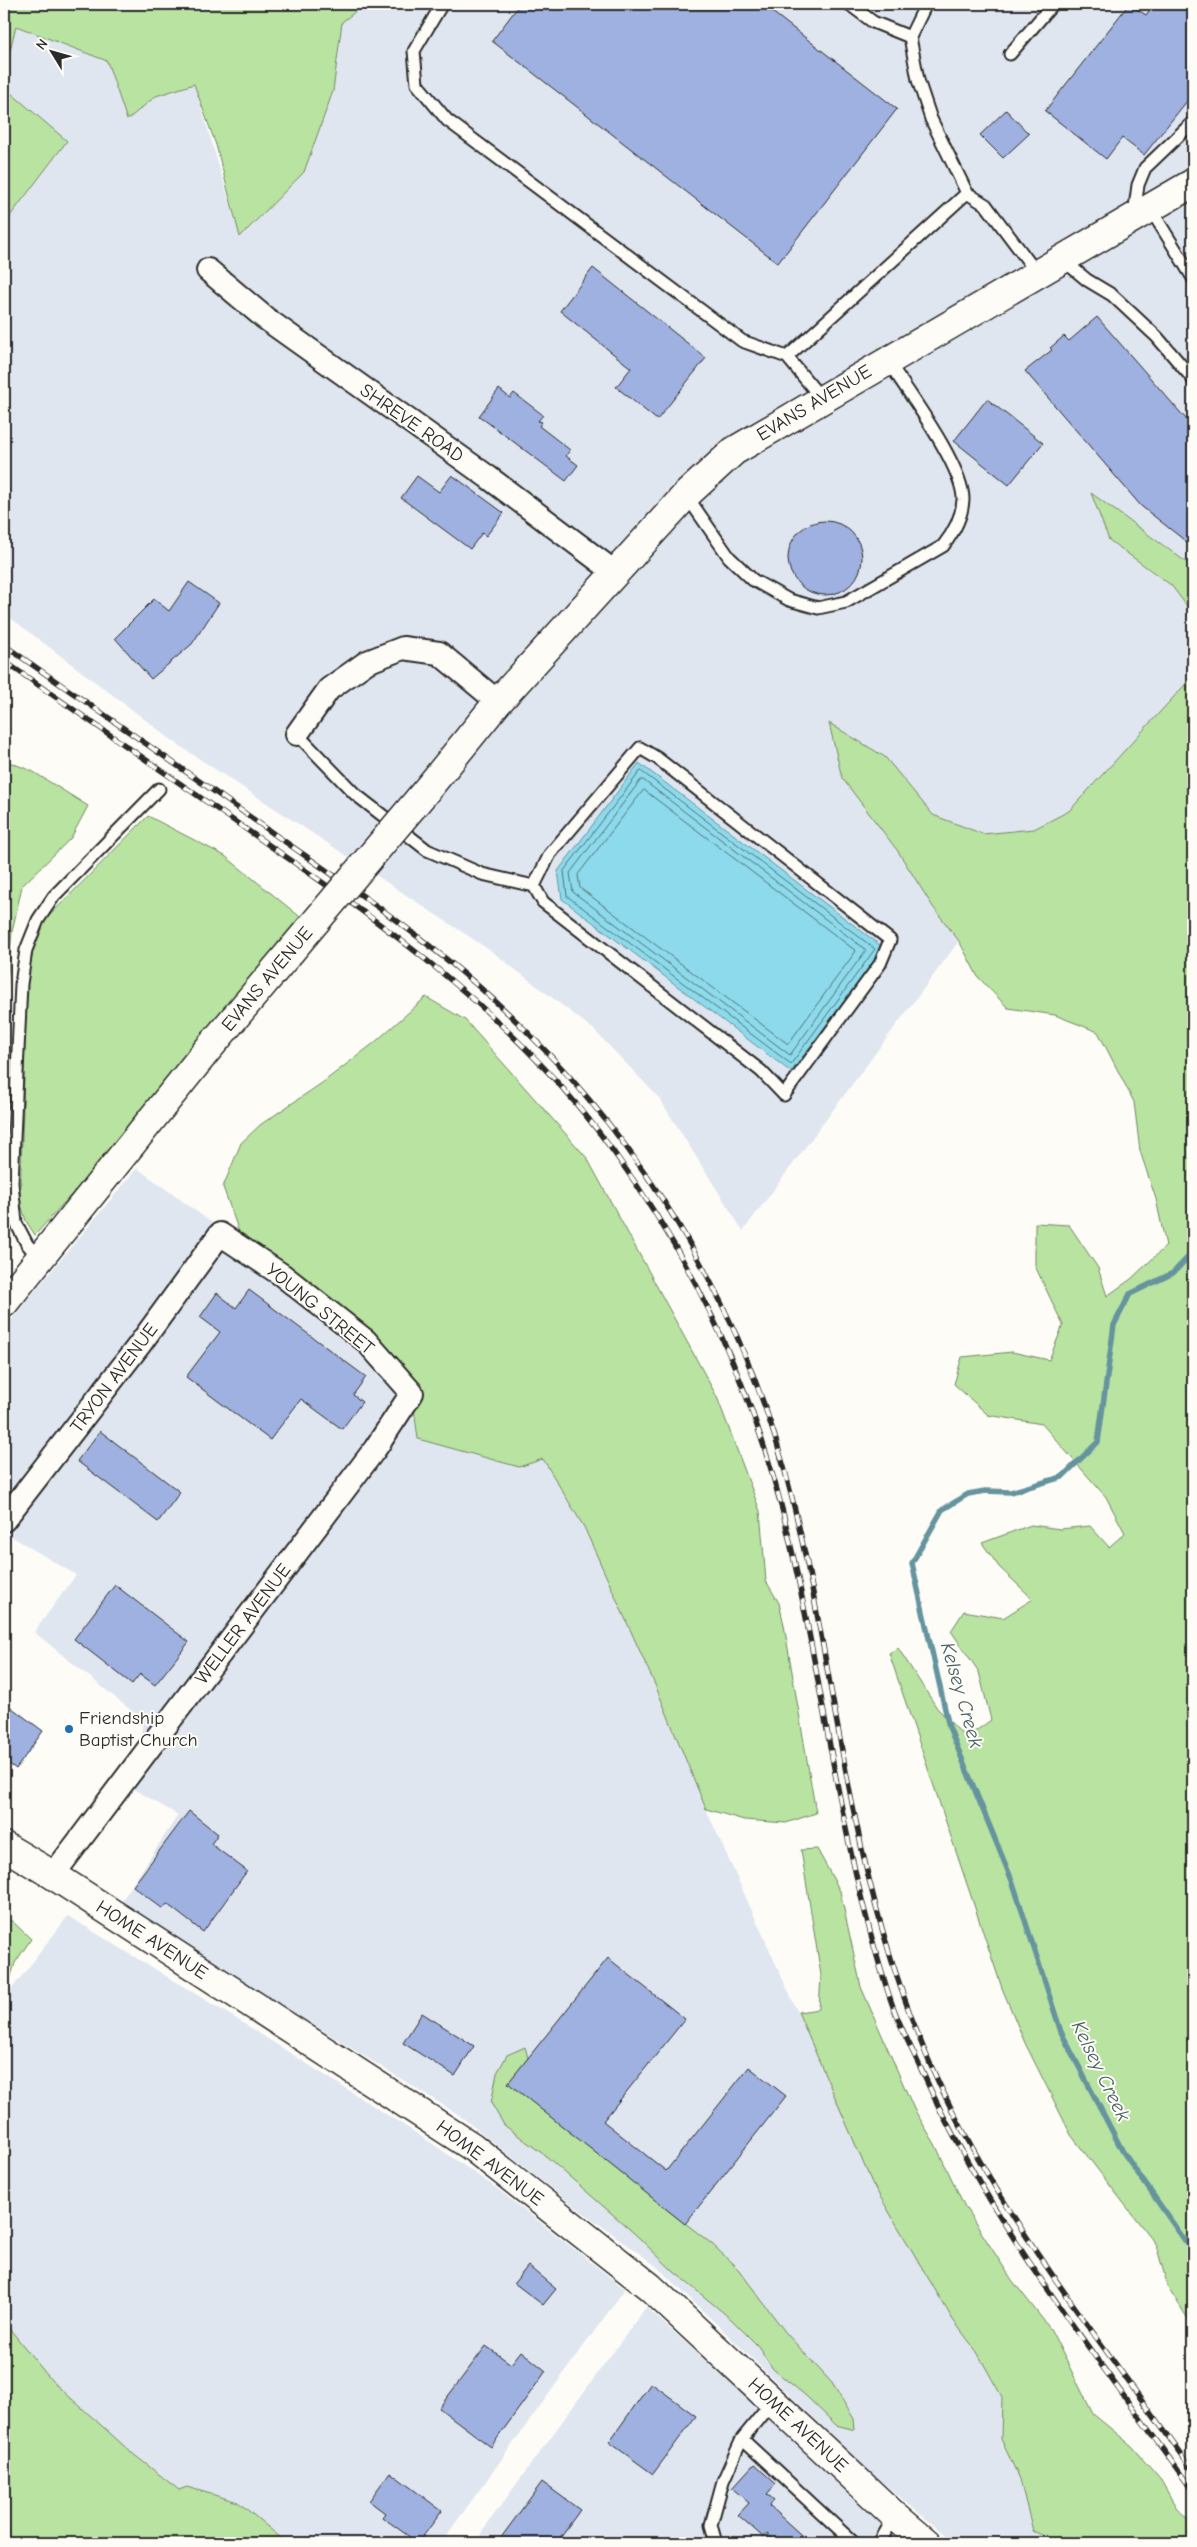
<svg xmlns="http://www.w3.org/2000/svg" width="1197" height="2547" viewBox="0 0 1197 2547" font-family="'Comic Neue',sans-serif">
<rect width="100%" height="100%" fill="#fdfcf7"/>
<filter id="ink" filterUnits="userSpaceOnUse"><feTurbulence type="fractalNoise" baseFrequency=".02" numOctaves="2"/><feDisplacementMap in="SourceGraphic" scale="10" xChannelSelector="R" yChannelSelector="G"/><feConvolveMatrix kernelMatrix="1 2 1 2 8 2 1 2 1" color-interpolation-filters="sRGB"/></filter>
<g filter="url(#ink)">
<!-- built -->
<path fill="#e0e6f0" d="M365 4H1193V567L1143 530 1114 543 1171 585 1193 614V676L1069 811 1034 829 983 834 933 815 885 757 829 724 897 850 933 907 959 941 743 1231 659 1098 593 1029 494 953 180 746 4 613V224L67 141 4 87V75L15 26 108 61 127 119 156 96 194 83 240 237 333 91 342 22Z
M137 1168 244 1246 330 1300 396 1356 407 1382 386 1411 415 1418 418 1439 519 1467 543 1459 584 1527 656 1687 706 1809 817 2055 872 2183 953 2320 977 2352 1002 2397 1001 2439 1020 2480 1033 2531 1059 2543H955L871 2473 655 2265 562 2197 459 2115 195 1951 121 1902 178 1815 132 1788 143 1720 34 1632 76 1575 4 1532V1328Z
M68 1916 243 2023 430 2142 495 2187 625 2289 441 2543H287L238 2502 179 2490 132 2453 52 2381 4 2322V1999Z
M646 2307 746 2398 901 2543H477L488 2523Z"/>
<!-- green -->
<path fill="#b9e3a0" stroke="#728766" d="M4 4H365L342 22 333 91 304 172 240 237 216 145 194 84 156 96 127 120 107 61 16 26 4 75Z
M4 87 67 141 4 224Z
M1091 493 1193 567V614L1171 585 1109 540Z
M1193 676V2327L1168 2287 1156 2245 1071 2135 1025 2043 1002 1988 889 1653 898 1648 937 1708 966 1738 991 1720 979 1672 951 1631 964 1611 1003 1618 1033 1599 999 1567 982 1543 1031 1525 1060 1529 1090 1526 1109 1547 1125 1533 1106 1497 1042 1424 988 1415 954 1384 962 1357 1012 1352 1049 1360 1063 1325 1035 1266V1223L1069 1225 1098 1268 1107 1296 1131 1279 1166 1246 1156 1199 1140 1151 1134 1102 1098 1032 1055 1015 1008 1008 978 977 959 941 933 907 897 850 842 778 829 723 885 757 933 815 983 834 1034 829 1069 811Z
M4 760 32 771 88 806 71 838 22 886 12 932 4 1012Z
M148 816 225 856 304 920 98 1165 35 1235 26 1221 20 1201 27 979 39 926Z
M426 997 465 1020 587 1158 717 1397 760 1511 766 1581 779 1603 784 1625 816 1813 786 1823 744 1820 706 1809 656 1687 584 1527 543 1459 519 1467 418 1439 412 1393 396 1356 330 1300 244 1246 223 1187 241 1143 260 1125 322 1083 374 1043Z
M817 1849 840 1891 861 1987 914 2109 935 2144 965 2207 1012 2280 1051 2330 1093 2414 1132 2446 1159 2477 1176 2507 1193 2525V2543H1059L1033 2531 1020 2480 1001 2439 1002 2397 977 2352 953 2320 872 2183 798 2012 819 2009 821 1975 801 1850Z
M4 1919 12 1921 31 1939 15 1963 4 1999Z
M525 2047 534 2079 658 2202 712 2244 739 2270 786 2333 832 2383 854 2419 855 2430 836 2425 806 2396 773 2369 758 2346 731 2319 673 2271 635 2234 547 2157 504 2125 491 2103 497 2073 507 2055Z
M4 2322 52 2381 132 2453 179 2490 187 2487 238 2502 287 2543H4Z"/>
<!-- water -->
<path fill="#8cdaeb" stroke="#65949e" d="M639 763 884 948 791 1072 562 899 558 871Z"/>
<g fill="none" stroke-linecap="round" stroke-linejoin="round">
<!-- shore -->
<path stroke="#527178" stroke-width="1" d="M641 771 875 949 791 1064 567 896 564 871Z
M643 780 866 950 790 1055 573 892 570 873 640 781Z
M644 790 856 951 788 1044 580 888 578 875Z"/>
<!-- stream -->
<path stroke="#65949e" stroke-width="5.5" d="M1193 1252 1173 1273 1130 1294 1114 1325 1098 1442 1062 1477 1011 1492 985 1491 968 1494 942 1510 912 1563 949 1727 1013 1883 1061 2032 1123 2152 1193 2252"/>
</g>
<!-- building -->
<path fill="#9eb1e0" stroke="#2b2b2b" d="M520 4H762L897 109 778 263 492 41Z
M1129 4 1146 15 1154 4H1193V106L1187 101 1144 155 1122 138 1106 159 1045 111Z
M1006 110 1029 134 1003 158 980 135Z
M593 268 706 358 657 420 616 387 631 368 560 311Z
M1097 317 1193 427V547L1141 506 1025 371 1052 350 1050 348 1064 336 1069 341Z
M499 389 510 398 514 393 543 415 538 421 542 422 539 426 570 450 566 456 578 465 566 481 479 416Z
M987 399 1043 443 1009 485 954 441Z
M452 475 504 513 486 536 482 533 470 549 401 498 417 476 439 492Z
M788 558a37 37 0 1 1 74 0a37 37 0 1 1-74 0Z
M189 582 219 603 192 644 151 679 115 638 154 599 169 611Z
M249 1290 366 1377 353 1395 362 1402 342 1429 301 1399 270 1440 186 1377 220 1332 200 1317 217 1293 236 1308Z
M100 1431 180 1492 158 1522 77 1461Z
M115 1585 189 1642 155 1685 140 1674 132 1684 74 1639Z
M4 1702 43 1731 16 1769 4 1760Z
M189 1811 218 1834 211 1844 247 1871 203 1932 167 1904 163 1909 133 1886Z
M608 1958 685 2019 603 2121 666 2171 749 2067 786 2096 685 2224 508 2083Z
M422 2013 474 2046 455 2076 403 2043Z
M528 2266 556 2289 543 2305 514 2283Z
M486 2346 511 2364 521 2351 546 2371 491 2447 439 2408Z
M651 2383 696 2416 653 2474 609 2442Z
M754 2464 776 2484 767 2494 774 2500 769 2506 810 2543H778L767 2534 764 2538 738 2515 749 2503 732 2488Z
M390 2472 442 2511 418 2543 382 2517 385 2513 369 2501Z
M542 2482 580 2510 556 2543H497Z"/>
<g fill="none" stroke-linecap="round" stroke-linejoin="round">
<!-- lane casing -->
<g stroke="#2b2b2b" stroke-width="15">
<path id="lane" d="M442 4 414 51 417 84 447 120 742 341 787 357
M849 4 873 22 910 37
M926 4 910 37 918 80 931 119 967 193
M1010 54 1053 4
M1150 208 1193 278
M1134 215 1138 185 1145 168 1193 122
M1063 260 1087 280 1112 295 1157 337 1193 379
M822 399 787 357 967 193 986 205 1037 273
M686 495 729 557 753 580 789 600 818 608 846 602 943 546C954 532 962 518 963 500 964 467 907 391 888 361
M297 734 355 794 427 850 482 874 534 886 550 854 640 748 657 758 890 940 880 964 784 1095 761 1071 543 902 534 886
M39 1258 27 1244 16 1223 12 1183 21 984 26 950 38 920 54 896 159 789
M773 2401 742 2439 854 2543
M716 2543 711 2525 723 2481 742 2439
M879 2543 895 2516"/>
</g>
<!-- street casing -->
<g stroke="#2b2b2b" stroke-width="26">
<path id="street" d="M208 270 265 318 488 477 617 574
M297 734 329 689 367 662 403 648 439 653 498 702
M4 1520 140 1344 220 1234 282 1275 366 1341 412 1393 375 1449 53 1875"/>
</g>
<!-- secondary casing -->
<g stroke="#2b2b2b" stroke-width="31">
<path id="secondary" d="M425 792 498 702 686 495 734 451 1193 183
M4 1303 204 1054 290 952
M4 1846 53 1875 471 2146 650 2287 895 2516 927 2543"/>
</g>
<!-- lane -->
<use href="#lane" stroke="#fdfcf7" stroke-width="11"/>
<!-- street -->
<use href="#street" stroke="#fdfcf7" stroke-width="22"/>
<!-- secondary -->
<use href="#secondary" stroke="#fdfcf7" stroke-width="28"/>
<!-- rail casing -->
<g stroke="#2b2b2b" stroke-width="5.5">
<path id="rail" d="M4 645C94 708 185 770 274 834 327 871 381 907 431 947 521 1017 599 1102 661 1197 721 1289 766 1392 792 1498 828 1642 842 1790 883 1932 900 1990 921 2048 948 2102 1014 2234 1108 2351 1193 2471
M4 661C91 722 178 782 266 843 394 931 521 1023 613 1151 691 1258 749 1380 782 1509 823 1671 837 1839 890 1998 898 2023 911 2047 922 2071 990 2224 1096 2356 1193 2491"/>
</g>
<!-- rail -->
<use href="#rail" stroke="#fdfcf7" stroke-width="4" stroke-dasharray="11" stroke-linecap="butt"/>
<!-- secondary-bridge casing -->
<g stroke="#2b2b2b" stroke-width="31" stroke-linecap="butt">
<path id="secondary-bridge" d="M290 952 425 792"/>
</g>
<!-- secondary-bridge -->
<use href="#secondary-bridge" stroke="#fdfcf7" stroke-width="28"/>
</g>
</g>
<!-- markers -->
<circle fill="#1f6fb2" stroke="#fdfcf7" stroke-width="2" cx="69" cy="1729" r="5"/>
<g text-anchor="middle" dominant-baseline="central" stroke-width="4" stroke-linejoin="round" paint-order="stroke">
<!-- street labels -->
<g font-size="19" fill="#2b2b2b" stroke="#fdfcf7">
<text transform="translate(814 403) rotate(-31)">EVANS AVENUE</text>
<text transform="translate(412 423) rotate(35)">SHREVE ROAD</text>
<text transform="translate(267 979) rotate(-50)">EVANS AVENUE</text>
<text transform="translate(320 1309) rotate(39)">YOUNG STREET</text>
<text transform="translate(114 1378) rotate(-53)">TRYON AVENUE</text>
<text transform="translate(243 1624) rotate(-53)">WELLER AVENUE</text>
<text transform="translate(152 1940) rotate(33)">HOME AVENUE</text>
<text transform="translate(490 2163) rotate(37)">HOME AVENUE</text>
<text transform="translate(798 2425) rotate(43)">HOME AVENUE</text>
</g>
<!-- poi labels -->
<g font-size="19" fill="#2b2b2b" stroke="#fdfcf7" text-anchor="start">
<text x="79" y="1718">Friendship<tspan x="79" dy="22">Baptist Church</tspan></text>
</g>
<!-- water labels -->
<g font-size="20" font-style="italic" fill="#486065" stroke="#fdfcf7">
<text transform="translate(962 1695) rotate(74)">Kelsey Creek</text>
<text transform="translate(1101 2071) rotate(64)">Kelsey Creek</text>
</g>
</g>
<!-- margin -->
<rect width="1197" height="2547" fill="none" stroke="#fdfcf7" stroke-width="20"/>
<rect x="10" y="10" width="1177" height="2527" fill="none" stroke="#2b2b2b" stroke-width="2" filter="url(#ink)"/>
<!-- north arrow -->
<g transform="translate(52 52) rotate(307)" stroke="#fdfcf7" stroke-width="4" paint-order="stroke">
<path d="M0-4L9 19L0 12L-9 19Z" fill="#2b2b2b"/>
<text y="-8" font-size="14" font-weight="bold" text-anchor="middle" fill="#2b2b2b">N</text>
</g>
</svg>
